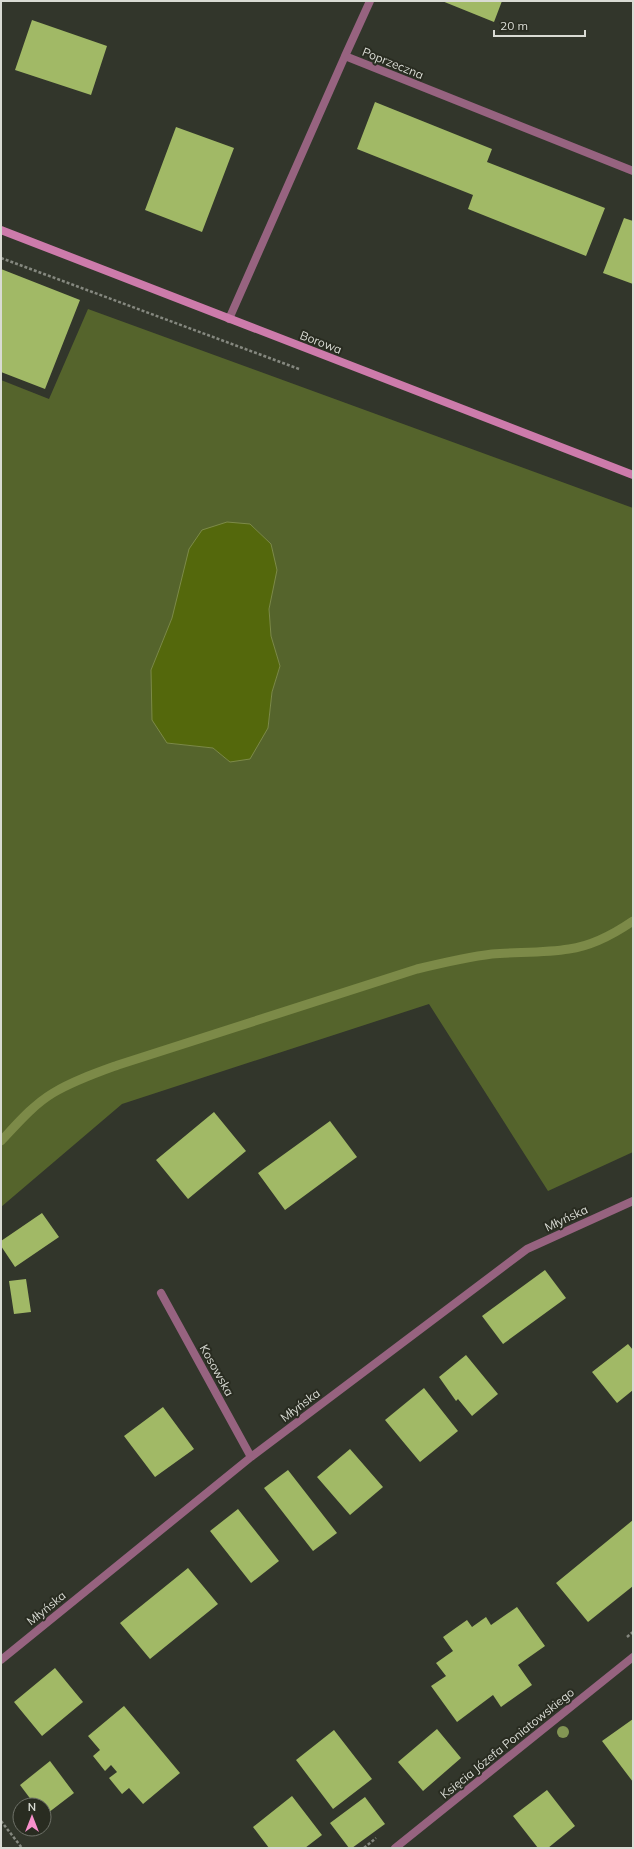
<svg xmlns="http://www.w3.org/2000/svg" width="634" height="1849" viewBox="0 0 634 1849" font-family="Mulish,sans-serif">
<rect width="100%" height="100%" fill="#32362b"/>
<!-- green -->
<path fill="#55642c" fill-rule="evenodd" d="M88 309 633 508V1152L548 1191 429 1004 122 1104 1 1207V380L49 399ZM250 524 271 544 276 570 269 609 271 636 280 666 272 692 268 728 230 762 213 748 167 743 151 670 172 618Z"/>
<!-- water -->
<path fill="#54680c" stroke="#7c8a48" d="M227 522 250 524 271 544 277 570 269 609 271 636 280 666 272 692 268 728 250 759 230 762 213 748 167 743 152 720 151 670 172 618 189 549 202 530Z"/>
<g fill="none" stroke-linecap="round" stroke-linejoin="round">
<!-- stream -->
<path stroke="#7c8a48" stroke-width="9" d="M1 1141C17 1124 33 1105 53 1093 73 1081 96 1073 118 1065L417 969C442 963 467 957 492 954 517 952 545 953 569 949 592 946 614 934 633 921"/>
</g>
<!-- building -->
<path fill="#a1b966" d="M442 1H502L494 22Z
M32 20 107 46 91 95 15 70Z
M375 102 492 149 487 162 605 208 586 256 468 209 473 195 357 149Z
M176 127 234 148 202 232 145 210Z
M624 218 633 221V284L603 273Z
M1 269 80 300 45 389 1 372Z
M214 1112 246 1151 188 1199 156 1160Z
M330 1121 357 1157 285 1210 258 1173Z
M42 1213 59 1237 15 1267 1 1246V1241Z
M545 1270 566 1298 503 1344 482 1316Z
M26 1279 31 1312 14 1314 9 1281Z
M628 1344 633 1350V1390L617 1403 592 1372Z
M466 1355 498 1394 472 1416 458 1399 456 1401 439 1377Z
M424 1388 458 1431 420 1462 385 1420Z
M163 1407 194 1449 155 1477 124 1436Z
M350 1449 383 1487 350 1515 317 1477Z
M288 1470 337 1533 313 1551 264 1488Z
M238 1509 279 1561 251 1583 210 1531Z
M633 1520V1586L588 1622 556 1583Z
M188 1568 218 1604 150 1659 120 1623Z
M517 1607 545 1646 518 1665 532 1685 501 1707 493 1695 457 1722 431 1686 446 1676 436 1663 453 1651 443 1637 467 1620 472 1627 486 1617 491 1625Z
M55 1668 83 1702 42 1736 14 1702Z
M124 1706 180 1773 143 1804 129 1788 122 1794 109 1778 117 1772 111 1765 105 1771 93 1756 100 1750 88 1736Z
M633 1719V1782L602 1741Z
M437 1729 461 1758 423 1791 398 1762Z
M334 1730 372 1779 333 1809 296 1760Z
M50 1761 74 1793 44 1816V1805H35L20 1785Z
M547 1790 575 1826 548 1848H538L513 1816Z
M292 1796 322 1835 305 1848H269L253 1827Z
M365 1797 385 1824 352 1848H349L330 1823Z"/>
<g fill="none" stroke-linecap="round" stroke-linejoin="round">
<!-- path -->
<path stroke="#85887f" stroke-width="2.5" stroke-dasharray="3 2" stroke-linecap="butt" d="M1 258 299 369
M627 1637 633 1632
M1 1821 22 1848
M364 1848 376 1838"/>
<!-- street -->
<path stroke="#976380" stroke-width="8" d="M345 56 370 1
M229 319 345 56 633 171
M161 1293 251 1457
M1 1660 251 1457 527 1249 633 1201
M395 1848 633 1657"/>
<!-- secondary -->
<path stroke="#cd7bab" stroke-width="8" d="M1 230 633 475"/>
</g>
<!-- trees -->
<circle fill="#839654" cx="563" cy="1732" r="6"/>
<g text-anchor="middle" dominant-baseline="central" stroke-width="4" stroke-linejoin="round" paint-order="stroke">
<!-- street labels -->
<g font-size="12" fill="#d9dbd4" stroke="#292c21">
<text transform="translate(393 63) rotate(22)">Poprzeczna</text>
<text transform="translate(321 342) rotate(21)">Borowa</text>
<text transform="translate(566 1218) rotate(-25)">Młyńska</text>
<text transform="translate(217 1370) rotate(61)">Kosowska</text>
<text transform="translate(300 1405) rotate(-37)">Młyńska</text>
<text transform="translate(46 1608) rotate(-39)">Młyńska</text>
<text transform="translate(507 1743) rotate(-39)">Księcia Józefa Poniatowskiego</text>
</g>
</g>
<!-- border -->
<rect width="634" height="1849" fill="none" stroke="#d9dbd4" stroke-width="4"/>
<!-- north arrow -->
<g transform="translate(32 1817)"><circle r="19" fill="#292c21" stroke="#6f7269"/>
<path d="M0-3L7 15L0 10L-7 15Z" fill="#f890cc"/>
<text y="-6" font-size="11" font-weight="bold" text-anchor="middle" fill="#d9dbd4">N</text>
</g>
<!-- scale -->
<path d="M494 30v6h91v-6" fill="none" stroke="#d9dbd4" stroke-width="2"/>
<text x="500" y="30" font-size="12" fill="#d9dbd4" stroke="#292c21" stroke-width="3" paint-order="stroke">20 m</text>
</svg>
